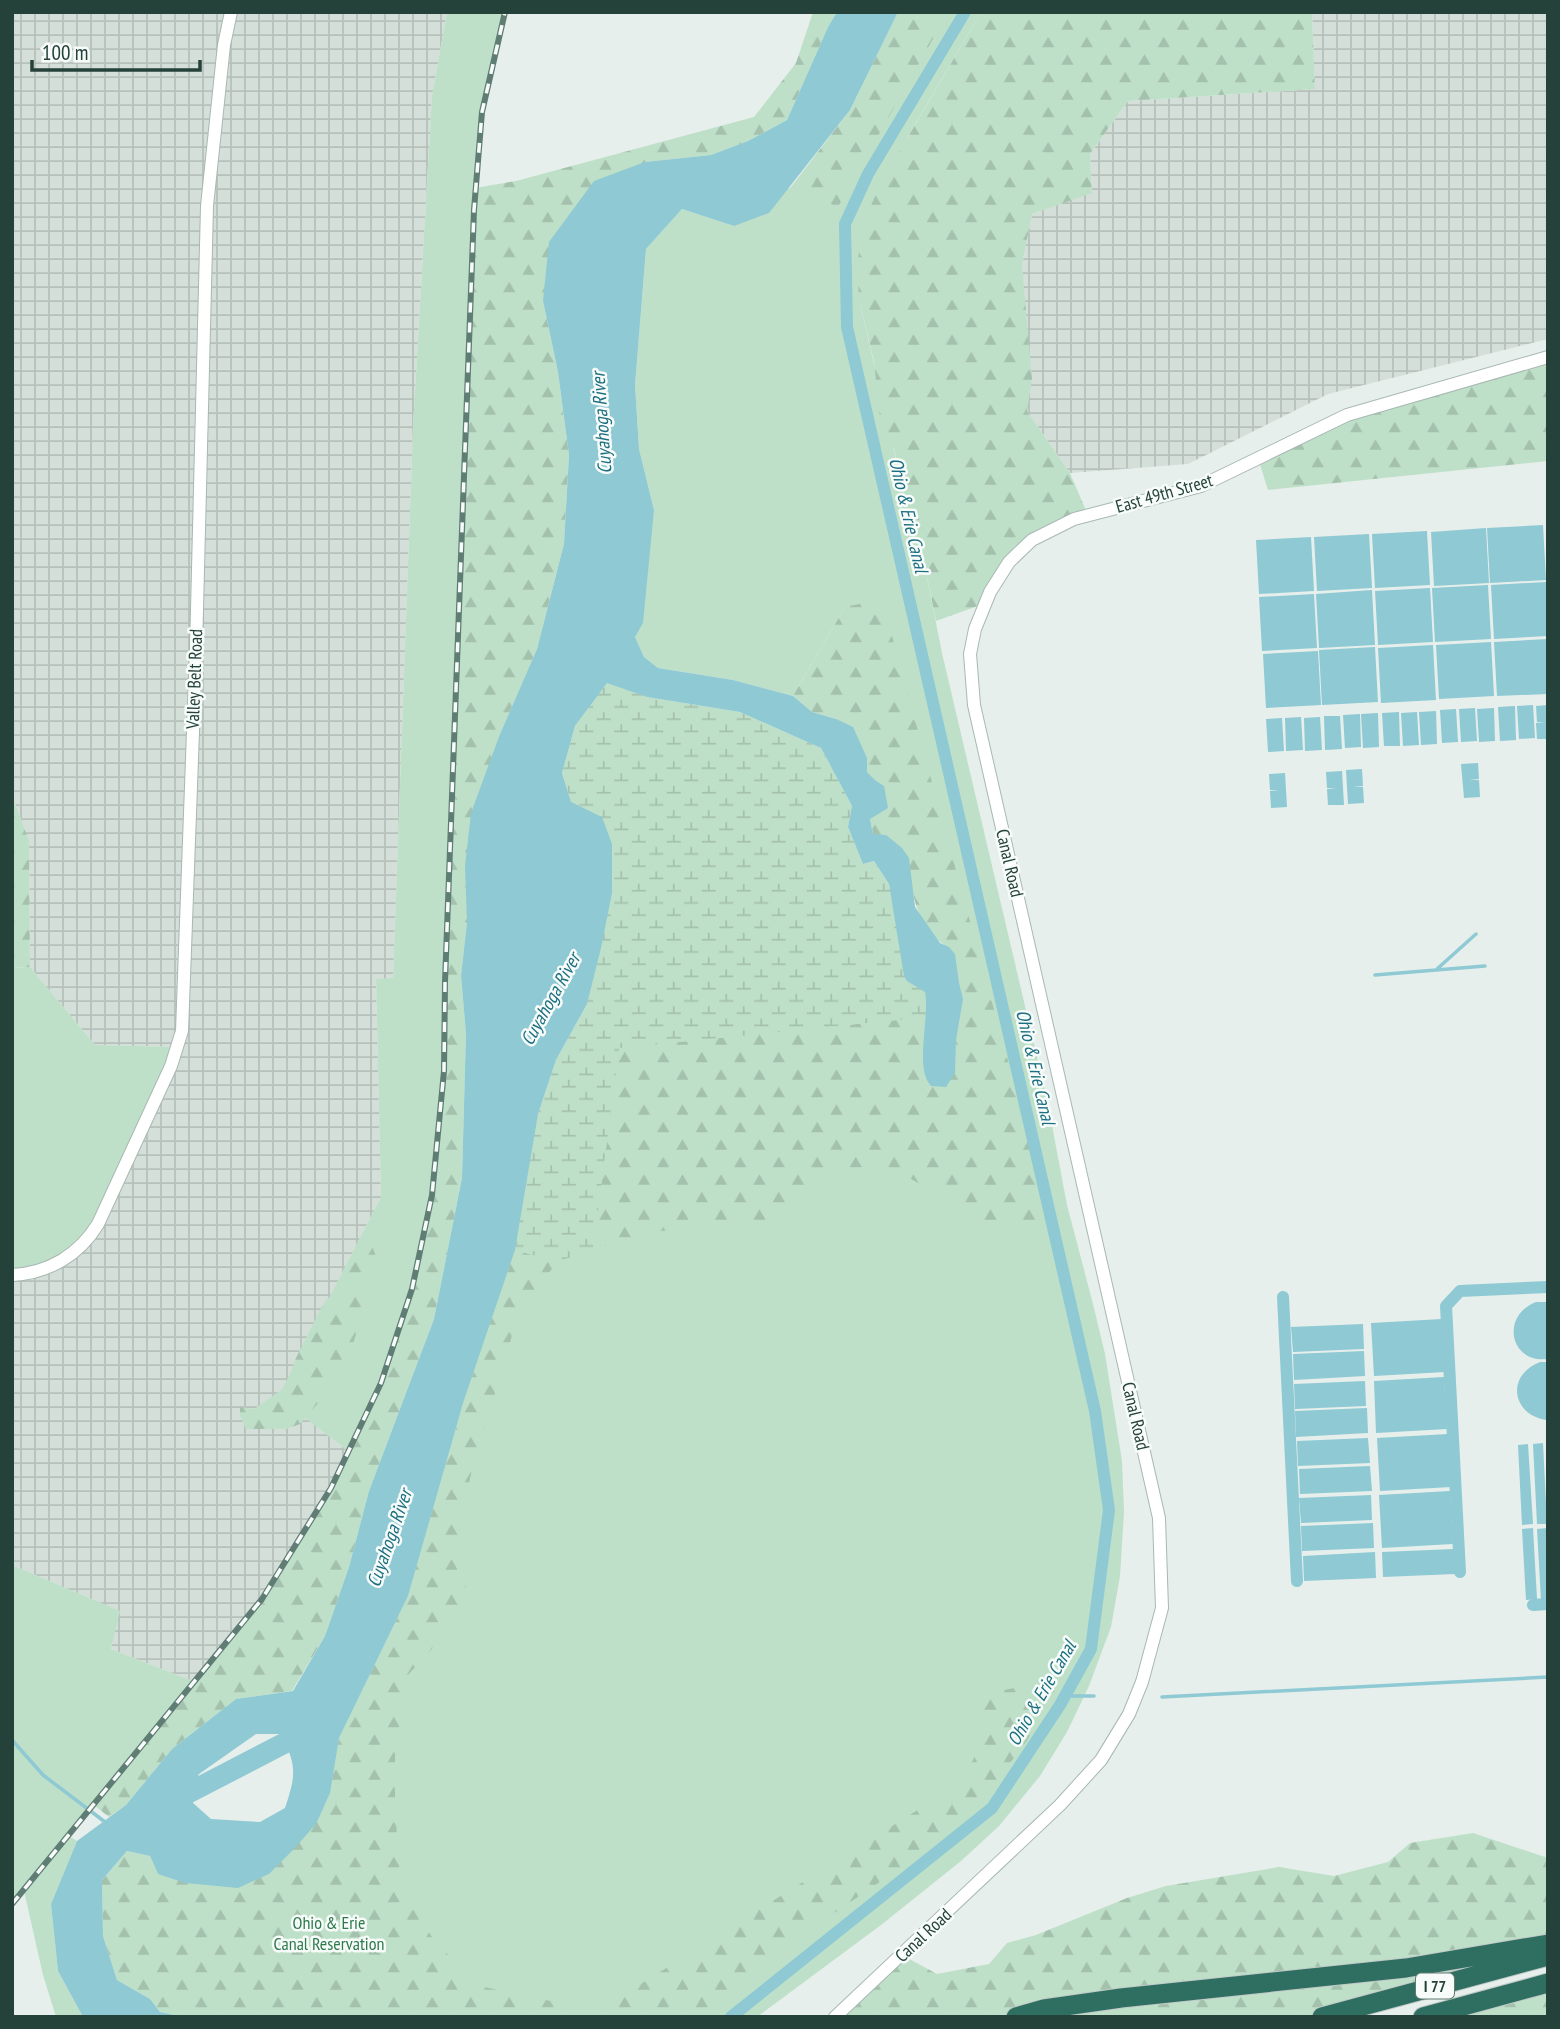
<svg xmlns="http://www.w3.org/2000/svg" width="1560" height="2029" viewBox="0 0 1560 2029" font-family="'PT Sans Narrow',sans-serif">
<defs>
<pattern id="industrial-grid" width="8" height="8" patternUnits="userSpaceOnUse" patternTransform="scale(1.75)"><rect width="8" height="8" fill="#d4dfda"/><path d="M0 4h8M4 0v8" fill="none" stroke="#b6c1bc"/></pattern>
<pattern id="forest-firs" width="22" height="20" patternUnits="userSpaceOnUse" patternTransform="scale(1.75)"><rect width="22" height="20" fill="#bfe0c8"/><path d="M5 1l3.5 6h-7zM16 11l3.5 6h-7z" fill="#a4c1ad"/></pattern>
<pattern id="wetland-marsh" width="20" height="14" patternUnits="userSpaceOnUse" patternTransform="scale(1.75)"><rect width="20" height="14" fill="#bfe0c8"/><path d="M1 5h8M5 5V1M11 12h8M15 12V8" fill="none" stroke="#a4c1ad"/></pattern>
</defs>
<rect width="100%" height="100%" fill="#e6efeb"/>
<!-- industrial -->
<path fill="url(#industrial-grid)" d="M12 12H447L432 96 413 427 393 979 376 980 381 1197 279 1397 348 1451 331 1488 268 1588 195 1682 111 1649 119 1611 12 1565V1275L176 1047 95 1045 30 967 29 840 12 796Z
M1312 12H1548V339L1328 394 1188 464 1070 473 1027 411 1022 265 1032 214 1092 192 1090 154 1128 101 1315 89Z"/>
<!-- green -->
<path fill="#bfe0c8" d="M447 12H505L482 112 474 210 444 1071 432 1195 412 1289 381 1383 348 1451 278 1397 381 1197 376 979 393 978 413 427 432 96Z
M922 12H981L907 138 860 303 906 503 922 552 942 653 1048 1104 1067 1205 1093 1304 1105 1354 1122 1461 1124 1512 1120 1576 1111 1627 1089 1686 1067 1732 1040 1776 999 1826 961 1861 881 1925 757 2017H211L238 1888 339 1738 408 1596 538 1114 842 854 957 987 845 607 793 696 733 680 658 668 644 657 635 637 654 510 639 449 635 385 646 249 682 209 734 226 791 187 824 152Z
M30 967 95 1045 177 1047 98 1224 72 1254 12 1275V968Z
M12 1565 120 1611 111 1649 195 1682 69 1836 77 1841 51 1904 58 1971 83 2017H56L43 1975 24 1891 12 1904Z"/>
<!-- forest -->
<path fill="url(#forest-firs)" d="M813 12H837L828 27 787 120 748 141 711 155 645 162 543 301 558 372 569 455 564 544 537 649 500 734 467 922 461 976 466 1033 462 1178 434 1319 369 1491 349 1567 325 1636 292 1691 236 1699 172 1749 126 1805 109 1817 94 1805 234 1634 268 1588 331 1488 381 1383 412 1289 432 1195 444 1071 469 291 475 188 516 181 754 117 796 63Z
M898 12H948L838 207 791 187 850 110Z
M981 12H1312L1315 89 1128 101 1090 154 1092 193 1032 214 1022 265 1032 379 1027 411 1070 473 1087 513 1032 540 986 603 936 621 922 552 906 503 894 449 880 418 874 362 860 303 856 268 866 217 881 183Z
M1548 357V461L1268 490 1258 458 1347 415Z
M882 599 1052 1222 985 1228 931 1190 889 1167 841 1168 792 1192 775 1231 727 1225 650 1232 593 1249 619 1048 927 1017 923 1061 955 1073 956 1040 963 999 956 964 949 947C917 932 910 890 909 858L873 834 870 819 879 812 876 782 867 772 836 719 812 712 793 696 845 607Z
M12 796 29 840 30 967 12 968Z
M362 1243 372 1246 377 1259 354 1341 326 1394 300 1424 287 1429H246L240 1416V1407L254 1409 287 1386 295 1360 319 1312 326 1300 349 1285C349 1265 346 1258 362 1243Z
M515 1250 557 1262 518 1315 470 1478 463 1524 467 1611 407 1676 395 1756V1809L401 1888 432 1937 475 1985 598 2011 951 1789C983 1757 981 1738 984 1694L1024 1686 1060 1685 1026 1742 978 1805 896 1871 774 1954 699 2017H184L160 2012 150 1999 117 1980 103 1936 102 1880 127 1851 150 1856 158 1874 330 1793 339 1738 408 1596 463 1403Z
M1473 1833 1548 1858V1956L1322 2017H835L902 1955 937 1974 989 1964 1007 1943 1036 1935 1127 1898 1166 1886 1279 1867 1334 1876 1388 1862 1410 1843Z
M1548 1983V2017H1433Z"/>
<!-- wetland -->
<path fill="url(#wetland-marsh)" d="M607 682 647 697 740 712 821 748 852 806 848 827 863 864 874 861 889 884 907 981 925 991 927 1017 619 1048 593 1249 557 1262 515 1250 538 1114 556 1060 587 1004 571 802 562 773 575 726Z"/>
<!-- water -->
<path fill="#8ec9d4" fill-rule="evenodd" d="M837 12H898L850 110 769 213 734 226 682 209 646 249 635 385 639 449 654 510 643 623 635 637 644 657 658 668 733 680 793 696 812 712 836 719 853 727 867 758V772L876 781 884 786 888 808 870 819 873 834 886 835 902 848 909 858 915 907 940 943 949 947 955 954 959 983 963 999 956 1040 955 1073 946 1087 931 1086C914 1068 930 1018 925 992L907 981 904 976 889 884 874 861 863 864 848 827 852 806 821 748 740 712 647 697 607 683 575 726 562 773 571 802 602 817 612 844V893L601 948 587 1004 556 1060 538 1114 515 1250 463 1403 408 1596 339 1738 330 1793 316 1824 293 1850 269 1874 238 1888 185 1883 158 1874 150 1856 127 1851 102 1880 103 1936 117 1980 150 1999 160 2012 184 2017H83L58 1971 51 1904 77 1841 126 1805 172 1749 236 1699 293 1691 325 1636 349 1567 369 1491 434 1319 462 1178 466 1033 461 976 467 922 465 866 471 813 500 734 537 649 564 544 569 455 558 372 543 301 549 242 594 181 645 162 711 155 748 141 787 120 828 27ZM256 1734H281C297 1766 296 1775 285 1808L260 1822 211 1819 193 1803 192 1787 199 1774Z
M1543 525 1546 580 1490 583 1487 528Z
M1486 528 1489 583 1434 586 1431 532Z
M1427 531 1430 585 1375 588 1372 534Z
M1369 534 1372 588 1317 591 1314 537Z
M1311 537 1314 591 1259 594 1256 540Z
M1546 582 1548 636 1494 639 1491 585Z
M1488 585 1491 639 1435 642 1432 588Z
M1430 588 1433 642 1378 645 1375 591Z
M1372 590 1375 645 1319 648 1316 594Z
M1314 594 1317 648 1262 651 1259 597Z
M1548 639V694L1497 696 1494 642Z
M1491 642 1494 696 1439 699 1436 645Z
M1433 645 1436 700 1381 703 1378 648Z
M1375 647 1378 702 1322 705 1319 650Z
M1318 651 1321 705 1266 708 1263 654Z
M1533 705 1535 738 1519 739 1517 706Z
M1548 705V739H1537L1536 723 1545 722H1537L1536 706Z
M1515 706 1516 740 1500 741 1498 707Z
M1475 708 1477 741 1461 742 1459 709Z
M1494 708 1495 741 1479 742 1477 709Z
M1456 709 1458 742 1442 743 1440 710Z
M1436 711 1437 744 1421 745 1419 712Z
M1399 712 1400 746H1384L1382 713Z
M1417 712 1419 745 1403 746 1401 713Z
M1378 713 1379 747 1363 748 1361 714Z
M1360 714 1361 747 1345 748 1343 715Z
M1324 716H1340L1342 749 1325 750Z
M1301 717 1303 750 1286 751 1285 718Z
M1320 717 1322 750 1305 751 1304 718Z
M1282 718 1284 751 1268 752 1266 719Z
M1478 763 1479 779 1469 780H1479L1480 797 1464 798 1461 764Z
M1362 769 1363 786 1353 787H1363L1364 803 1348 804 1346 770Z
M1342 771 1344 805H1328L1327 789 1336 788H1327L1326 772Z
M1285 773 1287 807 1271 808 1270 791 1279 790H1270L1269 774Z
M1536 1302H1548V1359C1510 1364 1500 1316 1536 1302Z
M1442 1319 1445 1372 1374 1376 1371 1323Z
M1363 1324 1364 1349 1293 1352 1291 1327Z
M1364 1351 1365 1376 1294 1380 1293 1354Z
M1540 1362H1548L1547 1420C1511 1415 1506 1375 1540 1362Z
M1444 1377 1447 1429 1376 1433 1374 1381Z
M1365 1381 1366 1406 1295 1409 1294 1384Z
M1367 1408 1368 1433 1296 1437 1295 1411Z
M1448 1434 1451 1487 1380 1491 1377 1438Z
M1368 1438 1370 1463 1298 1466 1297 1441Z
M1543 1443 1547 1524H1537L1533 1444Z
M1528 1444 1533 1524 1522 1525 1518 1445Z
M1370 1466 1372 1491 1300 1494 1299 1469Z
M1450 1491 1453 1544 1382 1548 1379 1495Z
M1371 1495 1372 1520 1301 1523 1299 1498Z
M1373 1523 1374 1548 1302 1551 1301 1526Z
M1533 1528 1537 1599 1526 1600 1522 1529Z
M1547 1528 1548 1599 1541 1600 1537 1529Z
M1454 1549 1455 1574 1383 1577 1382 1552Z
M1375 1552 1376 1578 1304 1581 1303 1556Z"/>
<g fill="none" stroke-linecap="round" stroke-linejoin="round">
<!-- stream -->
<path stroke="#8ec9d4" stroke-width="3.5" d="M1437 969 1476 934
M1375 975 1485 966
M1065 1696H1094
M1162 1697 1548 1677
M12 1740 43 1775 105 1822"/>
<!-- canal -->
<path stroke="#8ec9d4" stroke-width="12" d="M1283 1297 1297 1581
M1460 1572 1446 1306 1460 1291 1548 1287
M1533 1605 1548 1604
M731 2017 992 1808 1060 1705 1091 1649 1109 1510 1095 1411 847 327 845 224 868 174 965 12"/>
<!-- river -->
<path stroke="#8ec9d4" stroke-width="21" d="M167 1804 304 1733 307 1727"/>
<!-- minor casing -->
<g stroke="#a8b8b2" stroke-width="14">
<path id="minor" d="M12 1275C49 1273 79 1255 98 1224L171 1066 182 1031 196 650 207 206 224 45 231 12
M835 2017 1060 1805 1101 1760 1129 1714 1142 1682 1162 1608 1159 1518 974 705 970 654 975 629 990 592 1009 562 1032 540 1074 519 1201 486 1347 415 1548 357"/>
</g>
<!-- highway casing -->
<g stroke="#c2cac8" stroke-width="21">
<path id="highway" d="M1016 2017 1044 2009 1121 1998 1406 1968 1548 1944
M1322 2017 1548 1956
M1423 2017 1548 1983"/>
</g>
<!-- minor -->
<use href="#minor" stroke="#fff" stroke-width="12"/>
<!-- highway -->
<use href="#highway" stroke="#2f6f62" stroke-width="19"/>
<!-- rail casing -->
<g stroke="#5f7d75" stroke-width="6">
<path id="rail" d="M12 1904 262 1599 331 1488 381 1383 412 1289 432 1195 444 1071 445 982 474 210 482 112 505 12"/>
</g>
<!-- rail -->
<use href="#rail" stroke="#f7fbf9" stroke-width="3.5" stroke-dasharray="10" stroke-linecap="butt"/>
</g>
<g text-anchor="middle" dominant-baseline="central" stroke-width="5" stroke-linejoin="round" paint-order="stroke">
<!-- shield labels -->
<rect fill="#f7fbf9" stroke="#637a73" stroke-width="2" x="1416" y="1973.5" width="38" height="25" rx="5"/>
<g font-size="16" font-weight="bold" fill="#24423a">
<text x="1435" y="1986">I 77</text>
</g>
<!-- street labels -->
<g font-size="18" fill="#24423a" stroke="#f7fbf9">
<text transform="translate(1164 493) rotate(-16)">East 49th Street</text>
<text transform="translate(194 679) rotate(-88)">Valley Belt Road</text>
<text transform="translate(1010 863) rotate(77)">Canal Road</text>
<text transform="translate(1136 1416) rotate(77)">Canal Road</text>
<text transform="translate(923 1935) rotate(-43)">Canal Road</text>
</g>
<!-- park labels -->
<g font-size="18" fill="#2d7a4b" stroke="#f7fbf9">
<text x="329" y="1922">Ohio &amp; Erie<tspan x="329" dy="21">Canal Reservation</tspan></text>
</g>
<!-- water labels -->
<g font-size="19" font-style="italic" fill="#1c6f80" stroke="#f7fbf9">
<text transform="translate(601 423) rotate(-94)">Cuyahoga River</text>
<text transform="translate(909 515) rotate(77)">Ohio &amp; Erie Canal</text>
<text transform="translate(550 999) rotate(-61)">Cuyahoga River</text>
<text transform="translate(1036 1067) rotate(77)">Ohio &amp; Erie Canal</text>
<text transform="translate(389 1538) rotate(-71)">Cuyahoga River</text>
<text transform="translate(1041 1693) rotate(-60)">Ohio &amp; Erie Canal</text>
</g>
</g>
<!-- border -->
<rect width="1560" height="2029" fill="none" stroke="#24423a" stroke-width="28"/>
<!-- scale -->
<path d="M32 60v10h168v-10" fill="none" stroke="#24423a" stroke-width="3.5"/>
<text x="42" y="60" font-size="21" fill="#24423a" stroke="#f7fbf9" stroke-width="5" paint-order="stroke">100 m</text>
</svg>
